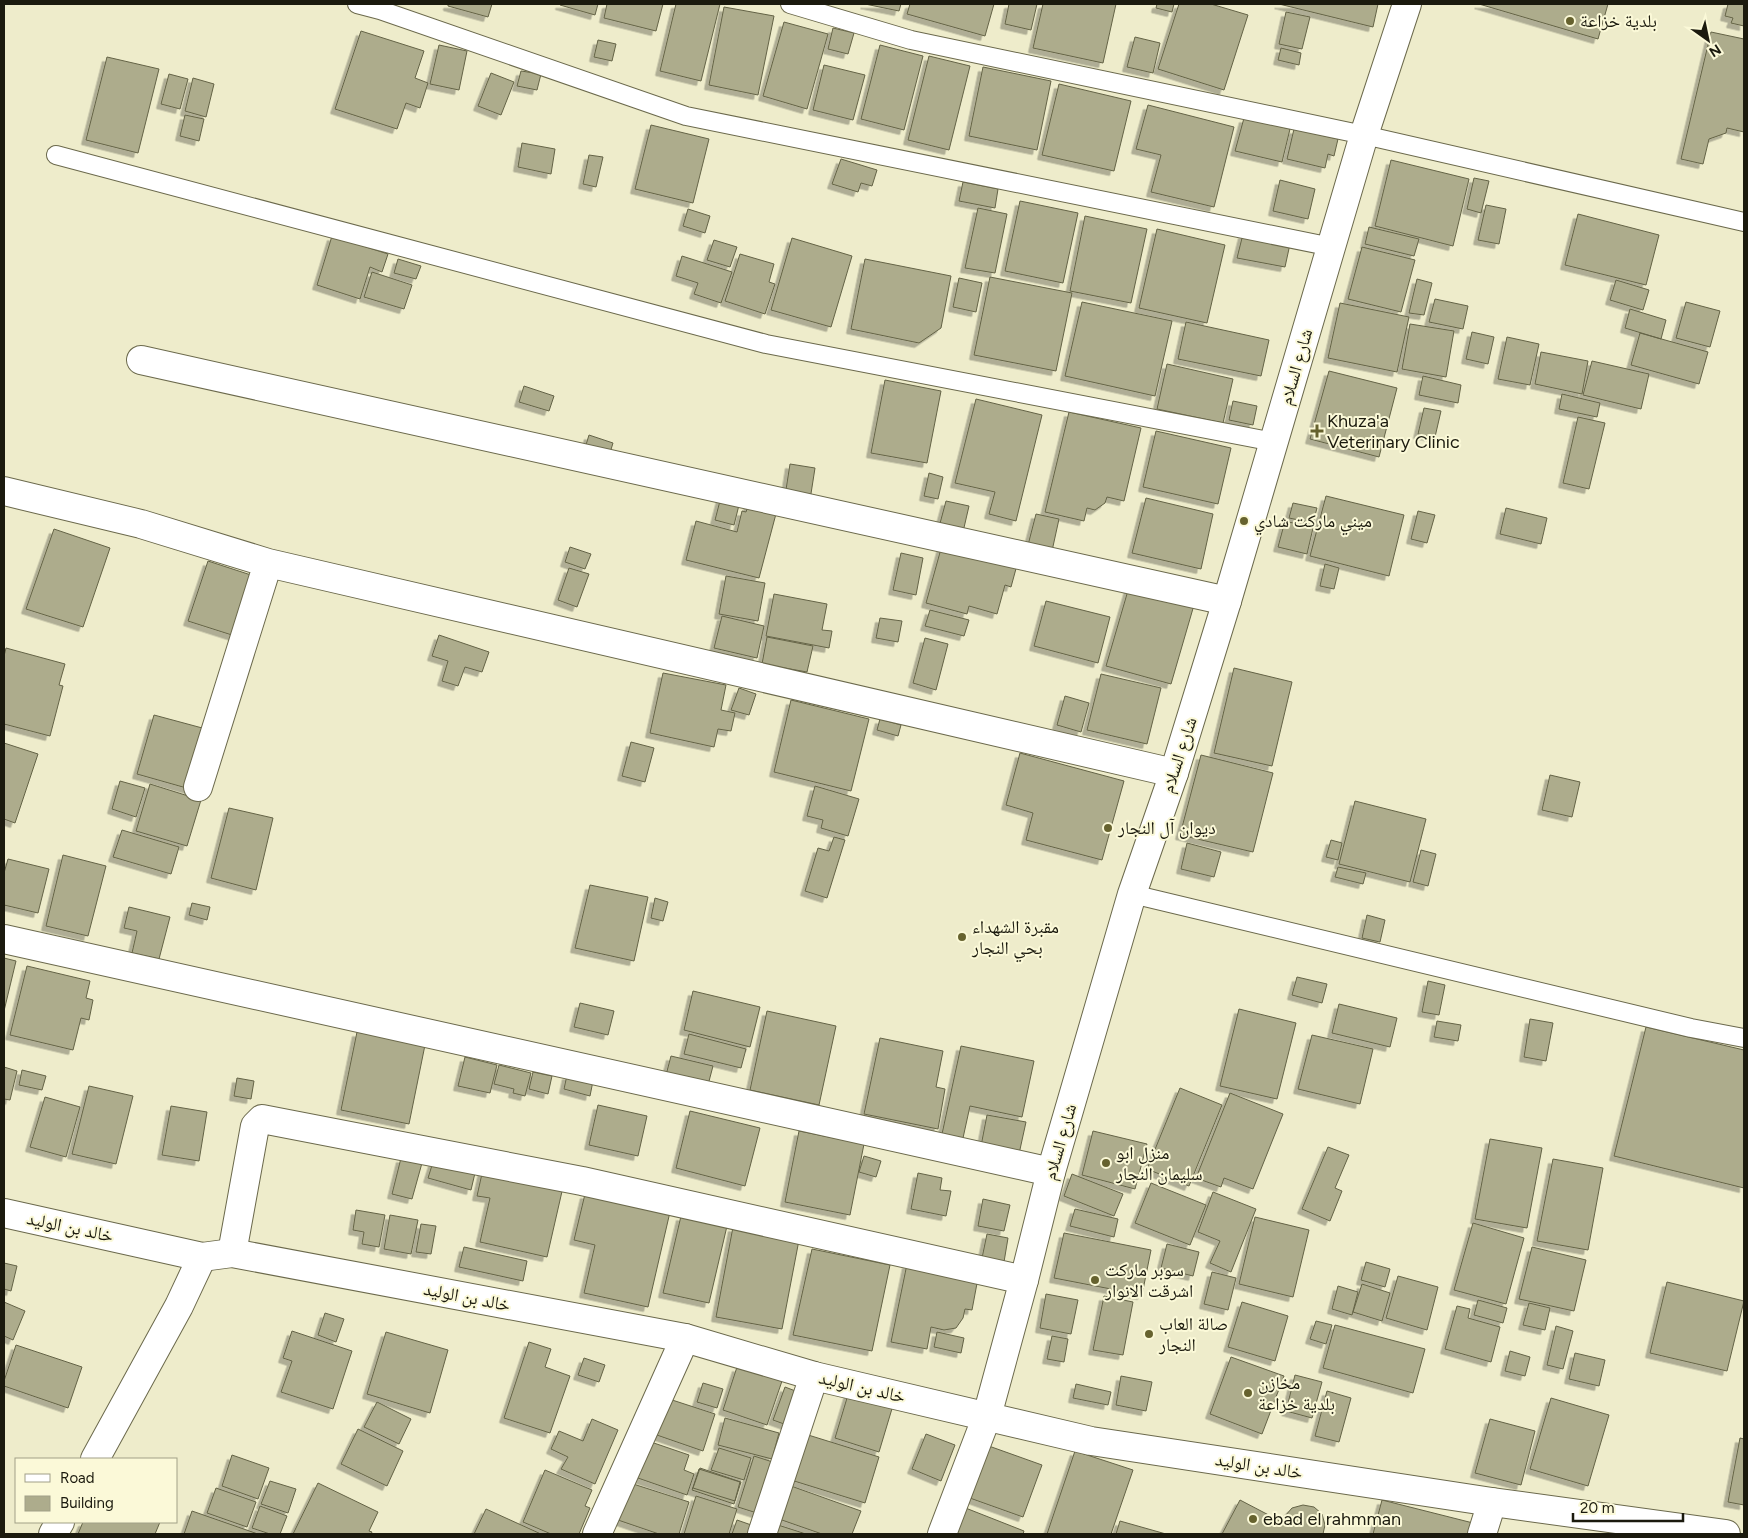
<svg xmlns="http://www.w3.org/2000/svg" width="1748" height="1538" viewBox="0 0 1748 1538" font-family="Figtree,'Noto Naskh Arabic',sans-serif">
<defs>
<filter id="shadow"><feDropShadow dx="-4.5" dy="4.5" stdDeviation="0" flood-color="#0004"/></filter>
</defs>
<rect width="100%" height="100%" fill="#eeeccb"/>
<!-- building -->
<path fill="#adac8c" stroke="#646346" filter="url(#shadow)" d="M448 4H492L488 17 448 6Z
M560 4H598L595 15 560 5Z
M607 4H663L656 31 604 18Z
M676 4H720L701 81 660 71Z
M865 4H901L899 11Z
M910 4H994L985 36 907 14Z
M1009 4H1037L1031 30 1005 24Z
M1043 4H1116L1103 63 1033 48Z
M1157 4H1174L1172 12 1156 8Z
M1179 4H1211L1248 15 1224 90 1158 69Z
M1279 4H1378L1373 27Z
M1479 4H1608L1598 39Z
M1728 4H1744V26L1731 23 1733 18 1725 16Z
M724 7 774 16 758 95 709 85Z
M1286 12 1310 17 1302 49 1279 44Z
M784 22 828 34 807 109 763 96Z
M833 28 854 33 848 54 828 49Z
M361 31 424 51 415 78 428 83 420 108 406 103 397 129 335 109Z
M1711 32 1744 39V132L1727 128 1726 133 1709 139 1703 164 1681 159Z
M1135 37 1160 43 1153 73 1127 67Z
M598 40 616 44 612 61 594 57Z
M439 45 467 51 459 90 430 84Z
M880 45 923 56 904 130 861 119Z
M1281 48 1301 53 1299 65 1278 60Z
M929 56 970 66 949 150 908 140Z
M107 57 159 69 138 153 86 140Z
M824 65 865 75 853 120 813 110Z
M983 67 1051 81 1037 150 969 136Z
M521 71 541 74 537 90 517 86Z
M491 73 514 82 501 115 478 106Z
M169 74 188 79 180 109 161 104Z
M193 78 214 84 206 117 185 111Z
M1059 84 1131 101 1114 171 1042 155Z
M1148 105 1234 127 1214 207 1151 192 1161 155 1136 149Z
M185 115 204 119 199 141 180 136Z
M1244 118 1290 129 1282 162 1235 151Z
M651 125 709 139 693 203 635 189Z
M1294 129 1338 139 1334 156 1328 154 1325 168 1287 159Z
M522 143 555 149 551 174 518 167Z
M589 155 603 157 596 187 583 184Z
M841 159 877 170 872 186 861 183 858 192 832 184Z
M1391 160 1469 179 1453 246 1375 226Z
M1474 178 1489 181 1481 213 1467 209Z
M1280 180 1315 189 1308 219 1273 211Z
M963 182 998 189 995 208 959 201Z
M1020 201 1078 213 1063 283 1005 271Z
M1486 205 1506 209 1499 244 1478 240Z
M978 208 1007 214 995 273 965 268Z
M688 209 710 216 705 233 683 226Z
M1578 214 1659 235 1646 285 1565 265Z
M1085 216 1147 229 1131 303 1070 291Z
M1369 227 1419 239 1414 256 1365 244Z
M1157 229 1225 245 1207 323 1139 308Z
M1243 234 1290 244 1285 267 1237 258Z
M332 236 388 254 382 272 370 267 360 299 317 285Z
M792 238 852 256 831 327 771 310Z
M714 240 737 247 730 267 707 260Z
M1362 247 1415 260 1401 312 1348 299Z
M740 254 774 264 769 282 775 284 765 314 725 301Z
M682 256 732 272 721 303 694 294 698 283 676 276Z
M398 259 421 266 416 279 394 273Z
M865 259 951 276 941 328 919 343 851 329Z
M372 272 412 285 404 309 364 297Z
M990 277 1072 293 1056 371 974 355Z
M959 278 982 283 976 312 953 307Z
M1417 279 1432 283 1424 315 1409 313Z
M1616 280 1649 290 1643 310 1610 300Z
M1435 299 1468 306 1463 329 1429 322Z
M1082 302 1172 321 1155 396 1065 376Z
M1686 302 1720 311 1710 347 1676 338Z
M1340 303 1409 317 1397 372 1328 358Z
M1630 309 1666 320 1661 339 1625 328Z
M1186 322 1269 340 1261 376 1178 359Z
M1410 324 1454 331 1446 377 1402 369Z
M1472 332 1494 337 1488 364 1466 359Z
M1640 333 1708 352 1699 384 1631 365Z
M1507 337 1539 344 1530 385 1498 379Z
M1541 352 1588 361 1582 394 1535 384Z
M1592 361 1649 374 1641 409 1583 395Z
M1167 364 1233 379 1223 423 1157 409Z
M1329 371 1397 388 1379 457 1310 439Z
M1423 376 1461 385 1458 403 1419 395Z
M885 380 941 391 927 463 871 453Z
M524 386 554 396 549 411 519 402Z
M1562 394 1600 403 1597 417 1559 409Z
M976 399 1042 415 1016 521 989 514 995 492 955 483Z
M1233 401 1257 406 1253 425 1229 420Z
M1424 408 1441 411 1435 437 1418 434Z
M1069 412 1141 428 1124 501 1107 497 1105 503 1095 510 1087 508 1084 521 1045 512Z
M1578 417 1605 423 1589 489 1563 483Z
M1156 431 1231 448 1218 504 1143 487Z
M589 435 613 443 609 456 585 448Z
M790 464 815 468 810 500 785 496Z
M929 473 943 477 938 499 924 496Z
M722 493 741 497 734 525 715 520Z
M1326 496 1404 515 1389 576 1310 556Z
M1146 498 1213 514 1201 569 1132 553Z
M946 501 969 506 963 532 939 527Z
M749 503 777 510 759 578 686 560 696 521 737 532 742 511 746 512Z
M1293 503 1317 508 1313 523 1289 518Z
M1506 508 1547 518 1541 544 1500 534Z
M1418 511 1435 515 1427 543 1411 539Z
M1036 514 1059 519 1052 551 1028 545Z
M1285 521 1313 528 1307 554 1278 547Z
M54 529 110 548 83 627 26 609Z
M942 545 1017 565 1011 587 1005 585 997 614 969 606 967 614 926 603Z
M570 547 591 554 585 569 565 562Z
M901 553 923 558 916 595 893 590Z
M208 561 254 576 235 636 188 621Z
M1325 564 1339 568 1334 589 1320 586Z
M569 568 589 574 577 607 558 600Z
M726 576 765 583 758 621 719 614Z
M1129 587 1194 605 1171 684 1106 666Z
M774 594 827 604 822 630 832 631 829 648 766 636Z
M1046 601 1110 617 1098 663 1034 646Z
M930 610 969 620 964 636 925 626Z
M722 616 764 626 757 658 714 648Z
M880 618 902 621 898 642 876 638Z
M439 635 489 652 482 672 465 667 458 686 442 681 448 661 432 656Z
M767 637 813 646 807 672 762 664Z
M925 638 948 644 936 690 913 683Z
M6 648 65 664 59 685 63 686 50 736 4 724V656Z
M1234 668 1292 682 1272 766 1214 753Z
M663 673 726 685 721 710 735 713 731 731 718 729 714 747 650 733Z
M1101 674 1161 688 1147 744 1087 730Z
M739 688 756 694 749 715 731 710Z
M1065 696 1089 703 1081 732 1057 725Z
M791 700 869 719 851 791 774 772Z
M154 715 206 729 190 789 137 774Z
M880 719 901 725 898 736 877 730Z
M631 742 654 748 645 782 622 776Z
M4 743 38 754 15 823 4 819Z
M1020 753 1124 781 1102 860 1026 840 1033 813 1006 805Z
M1201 755 1273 773 1253 852 1180 835Z
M1550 775 1580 782 1572 817 1542 810Z
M120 781 145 788 136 817 112 809Z
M150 784 201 800 187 846 136 831Z
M815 786 859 799 848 836 821 828 823 820 807 816Z
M1355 801 1426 819 1410 882 1339 864Z
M229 808 273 818 256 890 211 878Z
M122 830 179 847 171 874 113 857Z
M834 837 845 840 827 898 805 891 818 848 829 851Z
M1331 840 1342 843 1338 860 1326 857Z
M1187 843 1221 852 1214 877 1181 869Z
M1421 850 1436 854 1428 886 1413 882Z
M63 855 106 866 88 936 46 926Z
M8 859 49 869 38 913 4 905V873Z
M1338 867 1366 873 1363 884 1335 877Z
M590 885 648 897 634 961 575 948Z
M655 898 668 902 663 921 651 918Z
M192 903 210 907 207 920 189 915Z
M129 907 170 917 159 959 132 953 137 931 124 928Z
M1367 915 1385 920 1380 942 1362 938Z
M4 958 16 961 4 1011Z
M27 966 90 981 86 998 93 1000 89 1020 81 1018 73 1050 10 1035Z
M1297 977 1327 984 1322 1003 1292 995Z
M1428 981 1445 985 1439 1015 1422 1012Z
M693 991 760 1007 750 1047 684 1030Z
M580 1003 614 1011 608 1035 574 1027Z
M1339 1004 1397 1018 1390 1047 1332 1033Z
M1239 1009 1296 1023 1277 1099 1220 1086Z
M767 1011 836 1026 819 1105 750 1090Z
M1530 1019 1553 1023 1546 1061 1524 1057Z
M1437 1021 1461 1025 1458 1041 1434 1037Z
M1646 1027 1744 1050V1188L1614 1156Z
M357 1032 425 1045 409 1124 341 1110Z
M689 1034 746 1049 741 1068 684 1054Z
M1312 1035 1373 1049 1360 1104 1298 1089Z
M880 1038 943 1051 936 1087 945 1089 938 1129 864 1114Z
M961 1046 1034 1061 1022 1117 970 1106 963 1138 942 1134Z
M671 1056 713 1066 708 1085 666 1075Z
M465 1057 497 1065 490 1093 458 1086Z
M499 1065 531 1073 525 1096 513 1093 514 1089 494 1084Z
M4 1067 17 1071 10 1100 4 1099Z
M22 1070 46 1076 42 1090 19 1085Z
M533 1072 552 1076 548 1094 529 1089Z
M567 1075 593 1081 590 1096 564 1089Z
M237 1078 254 1081 251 1099 234 1096Z
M89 1086 133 1096 116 1164 72 1154Z
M1180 1088 1222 1105 1189 1186 1147 1169Z
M1230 1093 1283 1114 1253 1189 1224 1178 1221 1187 1196 1178Z
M45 1097 80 1107 66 1157 30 1147Z
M598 1105 647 1116 638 1156 589 1145Z
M171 1106 207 1112 199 1161 162 1155Z
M690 1111 760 1128 745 1186 676 1168Z
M987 1115 1026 1122 1019 1154 981 1146Z
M799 1131 864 1144 850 1215 785 1202Z
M1093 1131 1147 1144 1135 1189 1082 1175Z
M1490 1139 1542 1148 1527 1228 1475 1219Z
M1328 1147 1349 1155 1335 1188 1342 1191 1330 1221 1302 1209Z
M864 1156 881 1161 876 1177 859 1172Z
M401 1158 422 1163 412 1199 392 1194Z
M1553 1159 1603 1168 1588 1250 1537 1241Z
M433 1162 475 1173 471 1190 428 1178Z
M483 1169 563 1187 547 1257 480 1242 490 1198 477 1196Z
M918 1173 942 1178 940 1190 951 1191 946 1216 911 1209Z
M1072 1174 1123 1194 1114 1216 1064 1196Z
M1151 1183 1206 1205 1190 1245 1135 1223Z
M1213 1192 1256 1209 1231 1272 1210 1263 1220 1241 1198 1232Z
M585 1194 670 1212 648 1307 584 1293 595 1245 574 1240Z
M983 1199 1010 1205 1004 1231 978 1226Z
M1075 1209 1118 1219 1114 1237 1070 1226Z
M356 1210 385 1215 379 1247 362 1244 364 1232 353 1230Z
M390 1215 418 1220 411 1254 384 1249Z
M681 1216 727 1226 709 1303 663 1293Z
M1255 1217 1309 1230 1293 1297 1239 1284Z
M1473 1223 1524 1238 1506 1304 1454 1290Z
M421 1224 436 1226 431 1254 416 1252Z
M733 1227 799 1240 782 1329 716 1317Z
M1064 1233 1151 1250 1142 1295 1054 1278Z
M987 1234 1008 1238 1004 1262 982 1258Z
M1167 1244 1199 1252 1193 1276 1161 1268Z
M464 1247 527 1261 523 1281 459 1267Z
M1532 1247 1586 1260 1574 1311 1519 1299Z
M812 1249 890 1265 872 1351 793 1335Z
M1366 1262 1390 1269 1385 1287 1361 1280Z
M4 1263 17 1266 11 1291 4 1289Z
M907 1264 978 1278 972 1310 965 1309 963 1318 956 1328 944 1330 931 1327 927 1349 891 1342Z
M1212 1272 1236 1278 1228 1310 1204 1304Z
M1398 1276 1438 1287 1427 1330 1386 1318Z
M1667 1282 1744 1301 1727 1371 1650 1353Z
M1362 1284 1390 1293 1382 1321 1353 1312Z
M1338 1286 1358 1292 1352 1315 1332 1309Z
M1046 1294 1078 1300 1071 1334 1040 1328Z
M1104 1296 1133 1302 1123 1355 1093 1350Z
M1478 1300 1507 1308 1503 1323 1474 1315Z
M4 1302 25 1311 13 1340 4 1336Z
M1242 1302 1288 1316 1275 1361 1228 1347Z
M1529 1303 1550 1308 1545 1330 1523 1325Z
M1457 1306 1470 1309 1468 1318 1500 1327 1491 1362 1445 1349Z
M325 1313 344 1319 336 1342 318 1335Z
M1316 1321 1332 1325 1326 1344 1310 1339Z
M1335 1325 1425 1349 1413 1393 1323 1368Z
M1556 1326 1573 1331 1563 1369 1547 1365Z
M292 1331 352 1351 333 1409 281 1392 292 1361 283 1358Z
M386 1332 448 1350 430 1413 367 1394Z
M937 1332 964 1338 961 1353 934 1347Z
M1052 1336 1068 1339 1064 1362 1047 1359Z
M529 1342 551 1349 545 1367 570 1376 550 1433 504 1418Z
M16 1345 82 1367 68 1408 4 1386V1381Z
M1510 1351 1530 1357 1525 1376 1505 1371Z
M1575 1353 1605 1360 1599 1386 1569 1379Z
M1231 1357 1284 1376 1262 1434 1210 1414Z
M584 1358 605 1365 599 1382 578 1375Z
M737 1367 782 1381 767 1425 723 1410Z
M1295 1375 1322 1382 1312 1418 1286 1411Z
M1121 1376 1152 1382 1146 1411 1116 1405Z
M703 1383 723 1389 717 1408 697 1402Z
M1076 1384 1111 1392 1108 1405 1073 1398Z
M785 1387 806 1395 795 1428 773 1420Z
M850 1388 894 1402 879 1452 835 1438Z
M1327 1391 1351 1398 1339 1442 1315 1436Z
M663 1397 715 1414 703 1451 651 1433Z
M1551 1398 1609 1415 1588 1486 1530 1469Z
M377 1402 411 1419 399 1444 364 1427Z
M725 1418 779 1433 772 1459 718 1445Z
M592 1419 618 1430 595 1484 561 1469 568 1457 551 1449 559 1431 583 1441Z
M1490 1419 1535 1431 1521 1485 1475 1473Z
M358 1429 403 1451 387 1486 341 1464Z
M805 1434 879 1457 865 1503 791 1480Z
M926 1434 955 1445 941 1481 912 1469Z
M1740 1438 1744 1439V1505L1728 1502Z
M648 1441 689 1455 684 1470 694 1474 687 1495 635 1477Z
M986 1445 1042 1465 1023 1517 967 1497Z
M719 1448 751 1458 744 1480 711 1470Z
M1075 1451 1133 1470 1111 1534H1047Z
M232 1455 269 1468 258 1499 222 1486Z
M754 1456 779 1464 763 1515 738 1507Z
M700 1468 741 1482 735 1501 693 1488Z
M699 1469 740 1482 734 1504 692 1490Z
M545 1470 592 1490 585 1506 590 1508 579 1534H551L523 1522Z
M270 1481 296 1489 288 1513 261 1504Z
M627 1482 689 1502 679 1534H659L615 1519Z
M318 1483 378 1512 369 1531 372 1532 371 1534H293Z
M791 1486 861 1511 852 1534H822L779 1519Z
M216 1488 256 1502 247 1527 207 1513Z
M696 1496 737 1509 729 1534H684Z
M1240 1500 1282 1522 1285 1516 1292 1508 1303 1505 1314 1507 1322 1514 1325 1525 1323 1534H1222Z
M1382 1500 1477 1524 1474 1534H1373Z
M260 1506 287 1516 280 1534H270L252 1528Z
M963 1507 1024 1531 1023 1534H952Z
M486 1509 541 1534H474Z
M192 1511 258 1534H184Z
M737 1520 757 1527 755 1534H732Z
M1120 1521 1166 1534H1116Z
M83 1522H160L155 1534H78Z
M778 1525 806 1534H774Z"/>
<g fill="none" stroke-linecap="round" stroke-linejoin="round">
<!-- service casing -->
<g stroke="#6b694c" stroke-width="20">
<path id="service" d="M357 4 380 10 686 116 1332 247
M790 4 911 40 1364 135 1744 222
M56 155 766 344 1274 442
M1132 894 1691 1028 1744 1038"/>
</g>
<!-- minor casing -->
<g stroke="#6b694c" stroke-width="30">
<path id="minor" d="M141 360 1227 601
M4 491 141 524 268 563 1174 773
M198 787 268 563
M4 939 1051 1172
M232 1253 255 1126 262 1119 582 1181 1024 1280
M95 1459 179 1306 202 1257
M53 1534 60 1522
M597 1534 685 1338
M762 1534 814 1376
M1482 1534 1492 1502"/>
</g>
<!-- tertiary casing -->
<g stroke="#6b694c" stroke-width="30">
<path id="tertiary" d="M942 1534 987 1416 1024 1280 1051 1172 1132 894 1174 773 1227 601 1364 135 1407 4"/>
</g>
<!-- secondary casing -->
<g stroke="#6b694c" stroke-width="30">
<path id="secondary" d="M4 1213 202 1257 232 1253 685 1338 814 1376 1091 1441 1492 1502 1726 1534"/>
</g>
<!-- service -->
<use href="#service" stroke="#fff" stroke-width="18"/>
<!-- minor -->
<use href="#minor" stroke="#fff" stroke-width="28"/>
<!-- tertiary -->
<use href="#tertiary" stroke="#fff" stroke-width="28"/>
<!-- secondary -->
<use href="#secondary" stroke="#fff" stroke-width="28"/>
</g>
<!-- markers -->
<g fill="#66622e" stroke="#fbf9d8" stroke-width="2">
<circle cx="1570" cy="21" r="5"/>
<path d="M1314.5 423.5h5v5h5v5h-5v5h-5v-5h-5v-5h5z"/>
<circle cx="1244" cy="521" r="5"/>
<circle cx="1108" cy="828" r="5"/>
<circle cx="962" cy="937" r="5"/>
<circle cx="1106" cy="1163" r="5"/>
<circle cx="1095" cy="1280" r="5"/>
<circle cx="1149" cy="1334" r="5"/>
<circle cx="1248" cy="1393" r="5"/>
<circle cx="1253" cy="1519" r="5"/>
</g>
<g text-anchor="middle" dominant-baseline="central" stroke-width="4" stroke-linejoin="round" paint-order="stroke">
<!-- poi labels -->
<g font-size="18" fill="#1b1a0e" stroke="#fbf9d8" text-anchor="start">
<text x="1580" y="21">بلدية خزاعة</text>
<text x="1327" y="421">Khuza'a<tspan x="1327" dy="21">Veterinary Clinic</tspan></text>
<text x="1254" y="521">ميني ماركت شادي</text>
<text x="1118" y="828">ديوان آل النجار</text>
<text x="972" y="927">مقبرة الشهداء<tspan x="972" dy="21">بحي النجار</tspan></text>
<text x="1116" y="1153">منزل ابو<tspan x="1116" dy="21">سليمان النجار</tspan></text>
<text x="1105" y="1270">سوبر ماركت<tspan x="1105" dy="21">اشرقت الانوار</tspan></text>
<text x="1159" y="1324">صالة العاب<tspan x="1159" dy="21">النجار</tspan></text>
<text x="1258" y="1383">مخازن<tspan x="1258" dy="21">بلدية خزاعة</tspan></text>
<text x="1263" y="1519">ebad el rahmman</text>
</g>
<!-- street labels -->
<g font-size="18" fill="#1b1a0e" stroke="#fbf9d8">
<text transform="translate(1296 367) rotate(-74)">شارع السلام</text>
<text transform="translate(1179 755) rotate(-72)">شارع السلام</text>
<text transform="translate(1060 1142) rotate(-74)">شارع السلام</text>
<text transform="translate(70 1227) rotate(12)">خالد بن الوليد</text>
<text transform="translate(467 1297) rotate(11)">خالد بن الوليد</text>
<text transform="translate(862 1387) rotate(13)">خالد بن الوليد</text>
<text transform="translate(1259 1466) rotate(9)">خالد بن الوليد</text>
</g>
</g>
<!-- border -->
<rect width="1748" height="1538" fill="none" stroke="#1b1a0e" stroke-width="10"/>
<!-- legend -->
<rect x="15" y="1458" width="162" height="65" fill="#fbf9d8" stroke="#a1a087"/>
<rect x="25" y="1474" width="25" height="8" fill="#ffffff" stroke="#a1a087"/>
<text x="60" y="1483" font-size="15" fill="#1b1a0e">Road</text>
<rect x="25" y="1496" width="25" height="15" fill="#adac8c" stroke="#a1a087"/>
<text x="60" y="1508" font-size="15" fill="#1b1a0e">Building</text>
<!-- north arrow -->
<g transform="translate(1708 40) rotate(147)" stroke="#fbf9d8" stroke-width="4" paint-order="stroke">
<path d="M0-4L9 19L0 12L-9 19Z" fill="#1b1a0e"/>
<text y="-8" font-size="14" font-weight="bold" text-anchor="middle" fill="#1b1a0e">N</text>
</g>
<!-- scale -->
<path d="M1573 1513v8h110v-8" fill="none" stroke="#1b1a0e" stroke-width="2.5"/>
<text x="1580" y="1513" font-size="15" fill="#1b1a0e" stroke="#fbf9d8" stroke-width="4" paint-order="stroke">20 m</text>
</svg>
